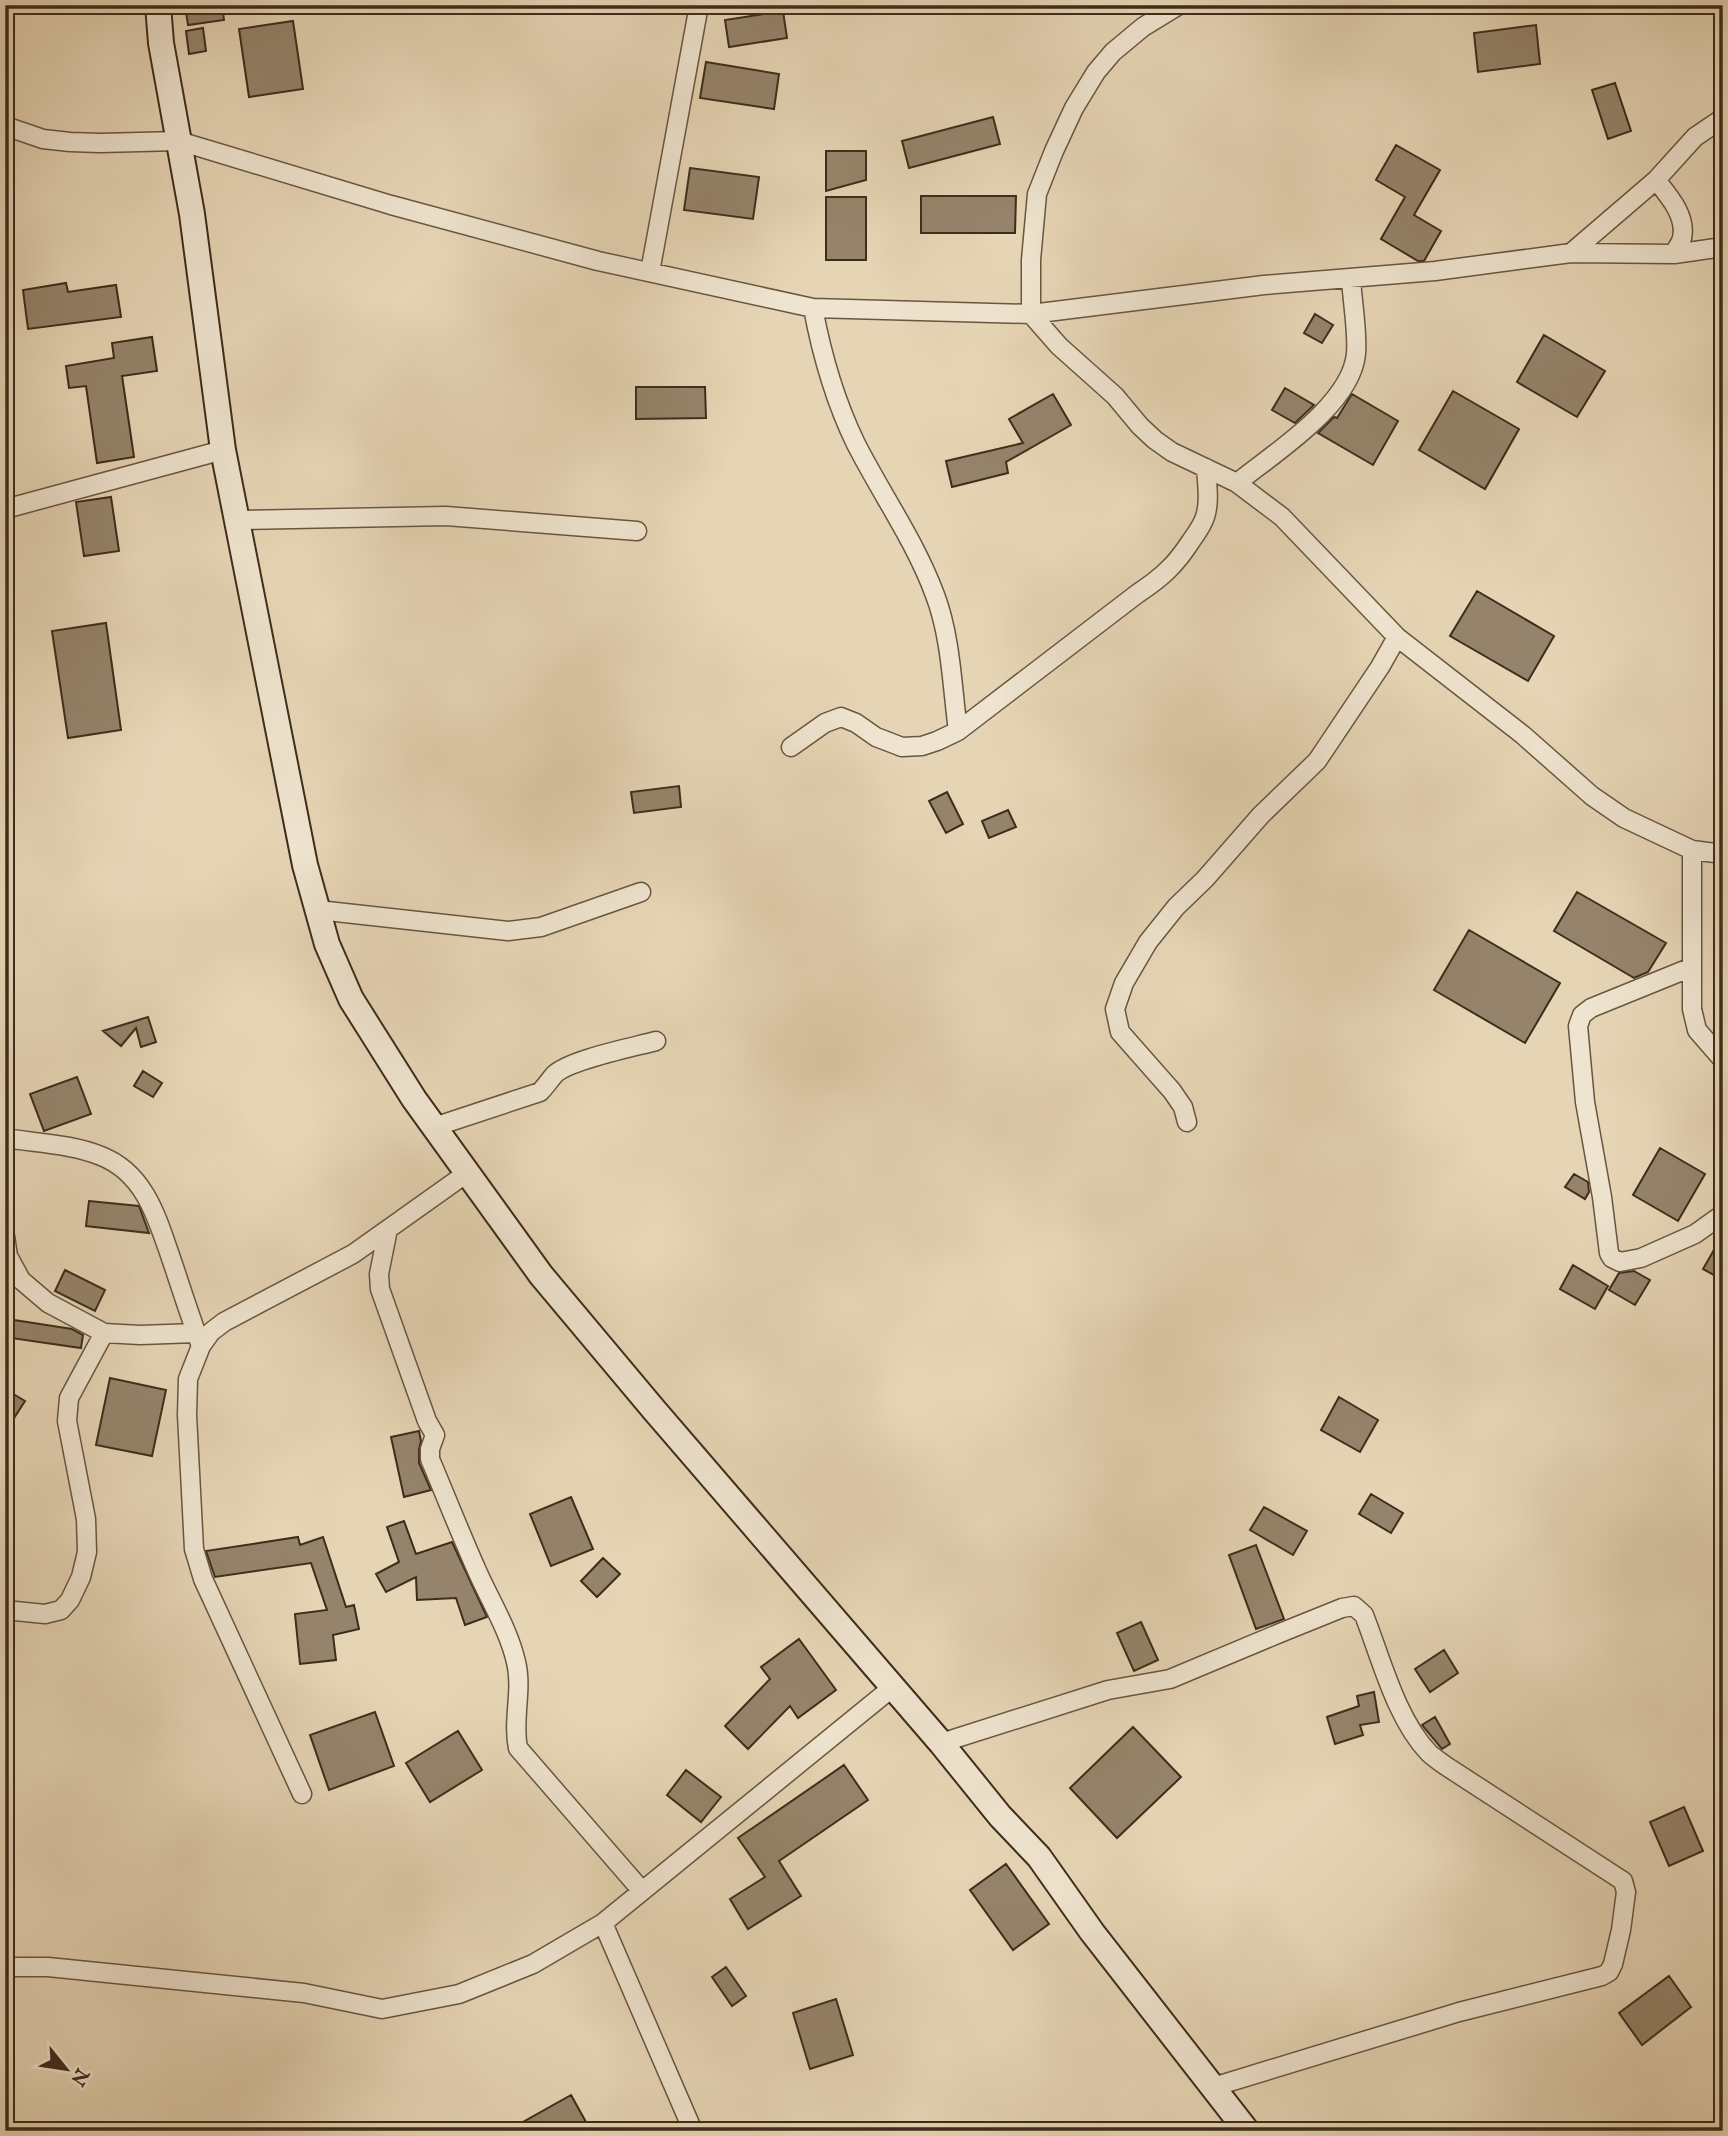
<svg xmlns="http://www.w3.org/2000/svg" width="1728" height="2136" viewBox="0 0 1728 2136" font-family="'IM FELL English',serif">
<rect width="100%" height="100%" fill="#e6d5b5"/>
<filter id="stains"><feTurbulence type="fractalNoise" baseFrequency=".00286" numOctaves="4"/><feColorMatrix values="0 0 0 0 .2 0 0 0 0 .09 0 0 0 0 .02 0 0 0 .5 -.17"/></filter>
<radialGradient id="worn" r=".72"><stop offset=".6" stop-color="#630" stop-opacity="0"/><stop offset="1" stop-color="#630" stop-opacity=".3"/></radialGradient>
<!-- building -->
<path fill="#95846b" stroke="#3e2c1b" stroke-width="2" d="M185 5H222L224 20 188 25Z
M783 11 787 38 729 47 725 20Z
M293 21 303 89 249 97 239 29Z
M1536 25 1540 64 1478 72 1474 33Z
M203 28 206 51 189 54 186 31Z
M706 62 779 74 774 109 700 98Z
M1615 83 1631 131 1608 139 1592 90Z
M993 117 1000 144 909 168 902 141Z
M1396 145 1440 170 1414 215 1441 231 1424 261H1418L1381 239 1405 197 1376 180Z
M826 151H866V180L826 191Z
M690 168 759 177 753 219 684 210Z
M921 196H1016L1015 233H921Z
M826 197H866V260H826Z
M66 283 68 292 116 285 121 317 28 329 23 290Z
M1315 314 1333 325 1322 343 1304 333Z
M1544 335 1605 371 1577 417 1517 382Z
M152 337 157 371 122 376 134 457 97 463 86 386 69 388 66 366 114 358 112 343Z
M636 387H705L706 418 636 419Z
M1285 388 1314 405 1295 423 1272 410Z
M1453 391 1519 429 1485 489 1419 450Z
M1053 394 1071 425 1006 462 1008 473 952 487 946 461 1023 443 1009 419Z
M1352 394 1398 421 1373 465 1318 433 1334 417 1337 418Z
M111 497 119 551 84 556 76 502Z
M1477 591 1554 636 1528 681 1450 636Z
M106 623 121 730 68 738 52 631Z
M679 786 681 807 634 813 631 792Z
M947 792 963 824 946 833 929 801Z
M1008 810 1016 827 989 838 982 821Z
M1577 892 1666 943 1648 972 1634 978 1554 931Z
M1469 930 1560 983 1525 1043 1434 990Z
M148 1017 156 1042 141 1047 136 1028 121 1046 103 1031Z
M143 1071 162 1083 153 1097 134 1086Z
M77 1077 91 1114 44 1131 30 1094Z
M1660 1148 1705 1174 1678 1221 1633 1195Z
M1574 1174 1588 1182 1589 1192 1585 1199 1565 1187Z
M89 1201 139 1206 149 1233 86 1226Z
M1723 1234V1280L1703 1269Z
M1573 1265 1608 1286 1595 1309 1560 1289Z
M65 1270 105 1290 95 1311 55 1291Z
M1634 1271 1650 1280 1635 1305 1609 1290 1619 1273Z
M14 1320 72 1329 83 1335 81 1348 11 1338Z
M110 1378 166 1390 152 1456 96 1445Z
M5 1389 25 1401 5 1432Z
M1339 1397 1378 1420 1360 1452 1321 1430Z
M419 1431 421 1441 419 1449V1463L431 1490 404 1497 391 1437Z
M1371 1494 1403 1513 1391 1533 1359 1514Z
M571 1497 593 1549 551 1566 530 1514Z
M1264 1507 1307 1531 1293 1555 1250 1530Z
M404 1521 416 1554 452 1542 487 1617 465 1625 456 1598 417 1600 416 1577 386 1592 376 1574 399 1562 387 1527Z
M298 1537 300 1545 323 1537 346 1607 354 1605 359 1629 333 1635 336 1660 300 1664 295 1614 327 1610 311 1563 215 1577 206 1551Z
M1256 1545 1284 1619 1256 1629 1229 1555Z
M603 1558 620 1574 597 1597 581 1581Z
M1141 1622 1158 1660 1134 1671 1117 1633Z
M799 1639 836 1690 798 1718 790 1706 748 1749 725 1726 770 1679 761 1667Z
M1444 1650 1458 1673 1430 1692 1415 1669Z
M1374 1692 1379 1722 1360 1725 1363 1735 1335 1744 1327 1717 1359 1706 1357 1696Z
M375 1712 394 1766 329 1790 310 1735Z
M1435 1717 1450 1744 1442 1749 1422 1725Z
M1133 1727 1181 1777 1117 1838 1070 1788Z
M458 1731 482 1770 430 1802 406 1763Z
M844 1765 868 1800 779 1861 801 1896 748 1929 730 1899 765 1877 738 1838Z
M686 1770 721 1797 701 1822 667 1795Z
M1684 1807 1703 1851 1669 1866 1650 1822Z
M1006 1864 1049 1924 1013 1950 970 1890Z
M726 1967 746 1996 732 2006 712 1977Z
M1669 1976 1691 2007 1642 2045 1619 2013Z
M836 1999 853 2055 810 2069 793 2013Z
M571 2095 591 2131H507Z"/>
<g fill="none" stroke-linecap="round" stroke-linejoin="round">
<!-- minor casing -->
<g stroke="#685642" stroke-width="21">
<path id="minor" d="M1179 5 1143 27 1113 52 1096 72 1074 108 1054 151 1037 194 1031 260V314L1059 346 1115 396 1140 426 1155 440 1172 452 1237 483 1282 517 1397 637 1523 735 1592 796 1624 818 1692 850 1723 854
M5 126 43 139 70 142 100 143 179 141 391 205 598 261 813 308 1031 314 1264 285 1435 271 1571 253 1656 180 1695 137 1723 118
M1656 180C1668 195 1687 216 1682 238 1681 243 1676 249 1674 254
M1571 253 1674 254 1723 247
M650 272 699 5
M813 308C822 356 835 401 856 444 882 495 915 541 935 595 951 637 952 686 958 731
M1237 483C1274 453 1351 405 1356 354 1358 332 1352 300 1351 278
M5 509 223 450
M237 520 446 516 637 531
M791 747 825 723 841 717 856 723 876 737 902 747 922 746 937 741 958 731 1137 594C1161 578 1175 566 1191 541 1196 534 1202 526 1205 517 1210 502 1207 484 1206 468
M1692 850V1009L1697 1030 1723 1060
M318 910 508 931 541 927 641 892
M1692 967 1591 1008 1582 1015 1578 1026 1585 1102 1602 1197 1609 1253 1612 1258 1620 1262 1641 1258 1695 1234 1723 1214
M1187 1122 1183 1107 1172 1091 1120 1032 1115 1009 1124 983 1148 942 1176 907 1205 879 1261 815 1317 761 1380 667 1397 637
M434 1127 540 1092C545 1087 549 1081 554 1075 568 1060 634 1047 656 1041
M5 1138C36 1143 72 1144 101 1156 147 1174 158 1222 173 1264 182 1291 191 1319 201 1346
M388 1229 379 1274 380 1289 427 1421 435 1435 430 1449V1459C446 1497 461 1535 478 1573 491 1602 509 1631 516 1662 523 1690 512 1720 518 1748L642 1891
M5 1236 8 1256 21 1280 48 1303 104 1333 140 1335 196 1333
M5 1610 45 1614 61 1610 70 1600 81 1577 87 1552 86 1519 67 1421 69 1398 104 1333
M941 1743 1108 1690 1170 1679 1280 1633 1342 1608 1354 1606 1364 1615C1381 1658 1396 1719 1429 1753 1434 1758 1441 1762 1446 1766L1623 1881 1626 1892 1621 1930 1613 1964 1609 1972 1602 1976 1459 2012 1213 2087
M302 1794 203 1579 194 1549 187 1415 188 1379 201 1346 211 1332 224 1322 353 1254 467 1173
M603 1923 693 2131
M5 1967H48L304 1993 382 2009 459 1994 533 1964 603 1923 893 1687"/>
</g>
<!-- secondary casing -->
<g stroke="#3e2c1b" stroke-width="28">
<path id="secondary" d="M158 5 161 43 192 214 223 450 305 865 327 944 351 999 414 1099 541 1275 655 1411 941 1743 1000 1816 1039 1857 1092 1932 1247 2131"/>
</g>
<!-- minor -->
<use href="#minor" stroke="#efe4cf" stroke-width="18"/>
<!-- secondary -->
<use href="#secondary" stroke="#efe4cf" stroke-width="24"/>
</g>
<!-- margin -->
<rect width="1728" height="2136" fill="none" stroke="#e6d5b5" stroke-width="28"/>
<rect x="7" y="7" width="1714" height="2122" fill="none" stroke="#3e2c1b" stroke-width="3.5"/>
<rect x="14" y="14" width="1700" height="2108" fill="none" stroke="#3e2c1b" stroke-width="2"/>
<!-- north arrow -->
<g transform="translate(66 2069) rotate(120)" stroke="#efe4cf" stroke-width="5" paint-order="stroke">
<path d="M0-5L12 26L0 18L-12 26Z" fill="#3e2c1b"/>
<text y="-10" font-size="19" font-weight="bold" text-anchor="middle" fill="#3e2c1b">N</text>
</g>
<rect width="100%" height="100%" filter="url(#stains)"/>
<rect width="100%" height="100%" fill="url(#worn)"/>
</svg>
